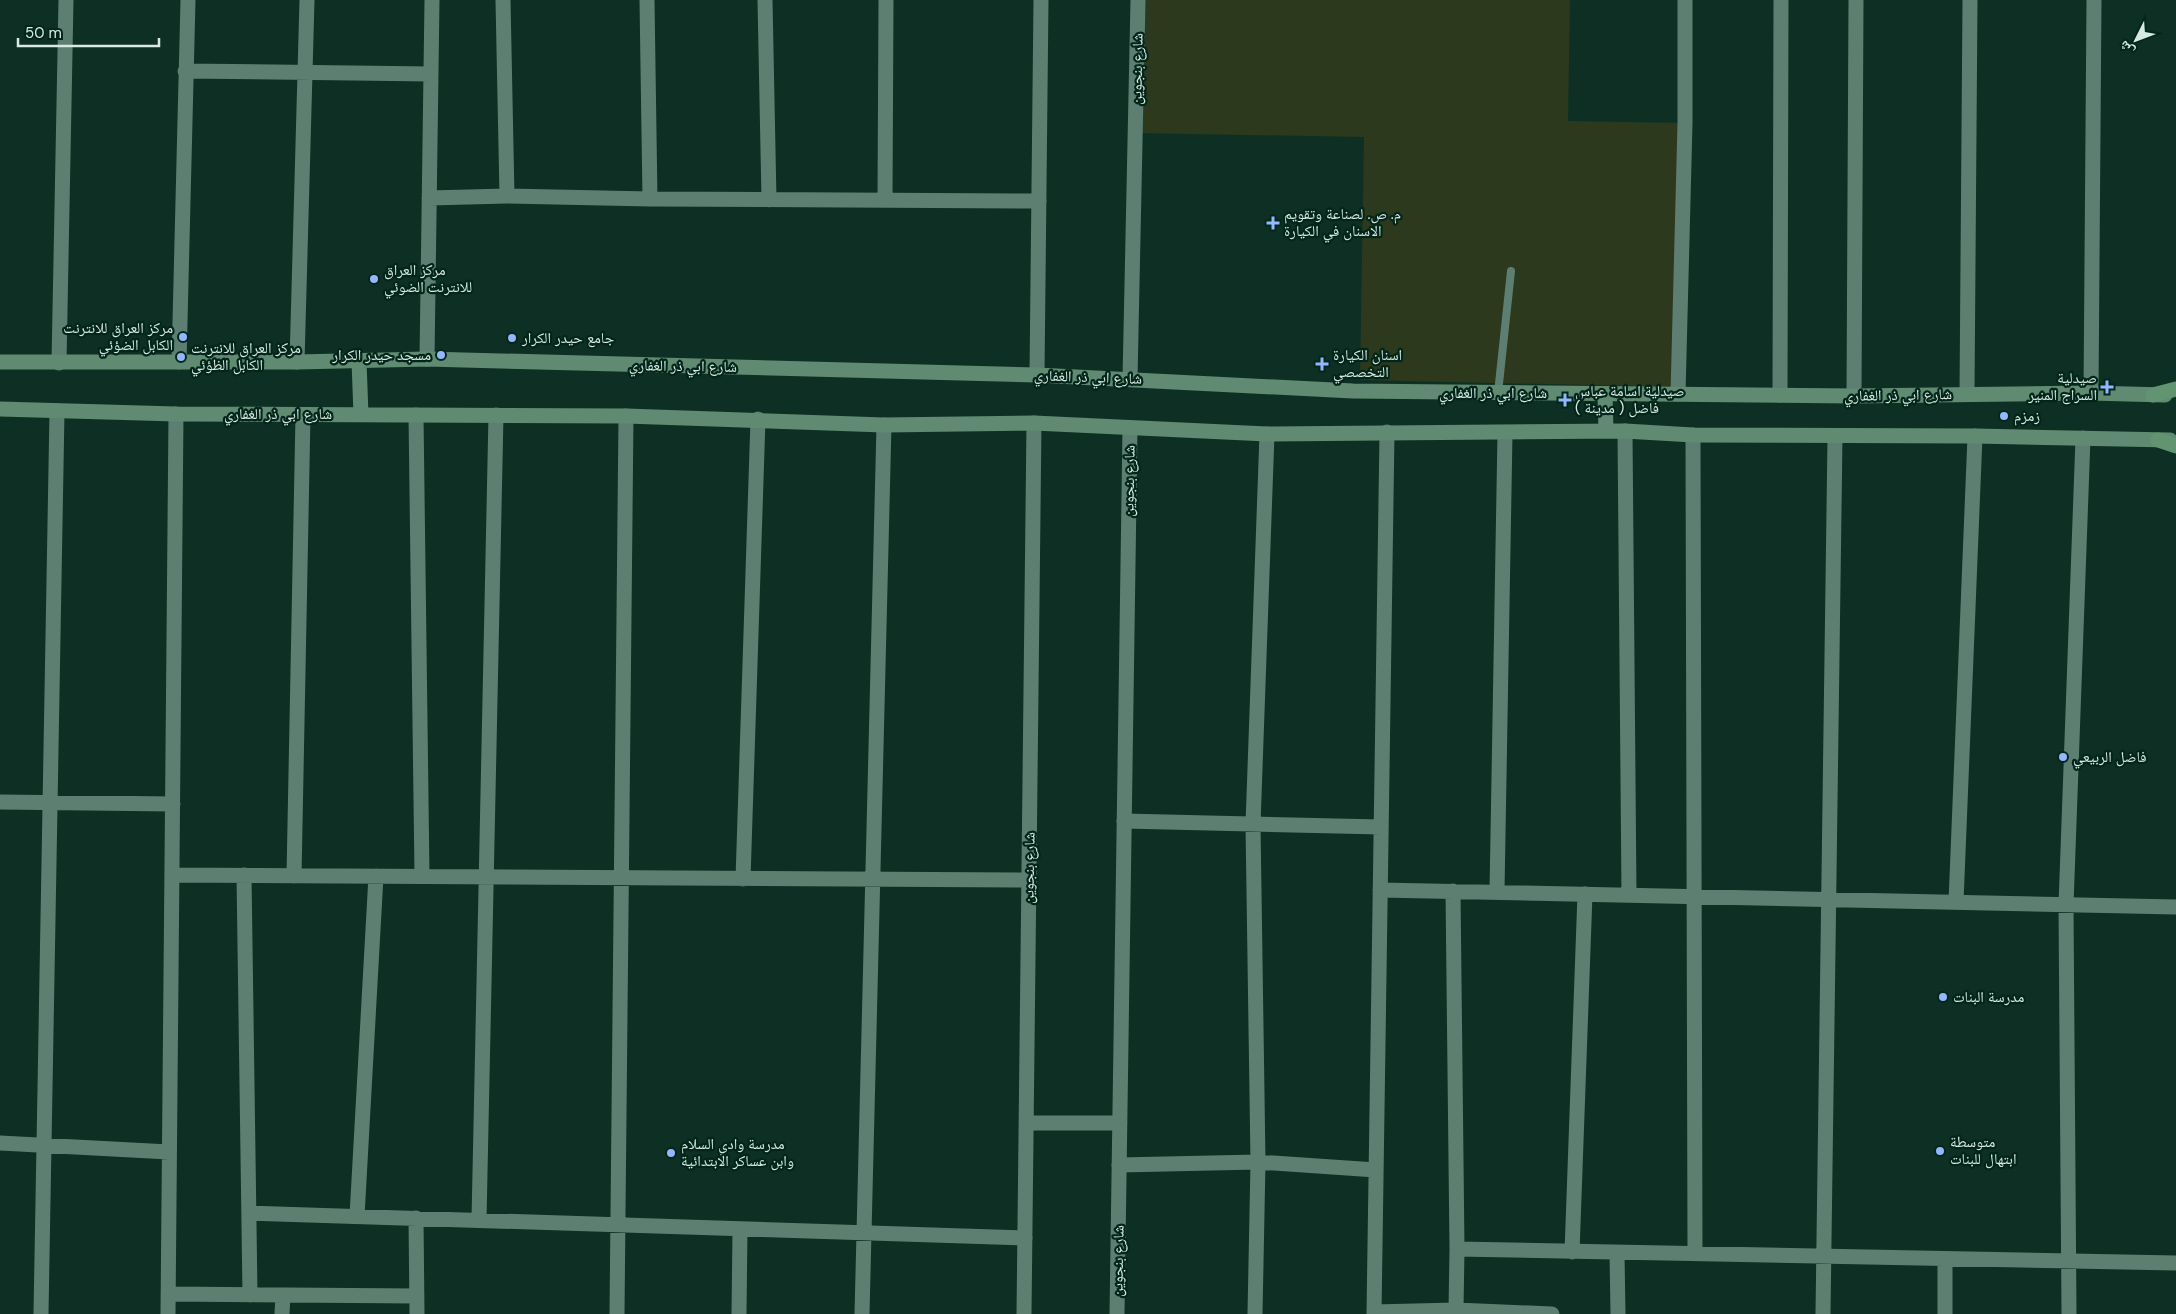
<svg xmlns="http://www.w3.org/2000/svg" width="2176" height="1314" viewBox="0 0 2176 1314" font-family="'DM Sans','Noto Naskh Arabic',sans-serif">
<rect width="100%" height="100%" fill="#0e3024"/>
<!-- green -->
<path fill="#2c391c" d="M1138 0H1570L1568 121 1685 123 1680 387 1360 380 1364 137 1135 133Z"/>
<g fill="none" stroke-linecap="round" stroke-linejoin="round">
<!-- service -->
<path stroke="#5c7f71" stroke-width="8" d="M1498 393 1511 271"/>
<!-- minor -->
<path stroke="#5c7f71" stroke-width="15" d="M503 0 507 196
M647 0 650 199
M765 0 769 200
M185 71 431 74
M429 198 507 196 650 199 1039 201
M885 200 886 0
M427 359 432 0
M179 362 188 0
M297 362 307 0
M59 363 66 0
M2091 393 2094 0
M1678 394 1685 123V0
M1967 394 1970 0
M1780 395 1781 0
M1854 396 1856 0
M416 415 422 876
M1625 431 1629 895
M1693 435 1695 1254
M0 802 173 804
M1124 821 1381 827
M172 875 1029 880
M244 875 250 1295
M294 876 303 415
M743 879 758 419
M1380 890 2176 907
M1453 891 1457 1249 1456 1310
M1497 892 1505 433
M1956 902 1975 436
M0 1143 169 1152
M1119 1165 1258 1162 1376 1170
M249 1213 1025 1238
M357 1216 376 876
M416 1218 417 1314
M479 1220 496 415
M1457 1249 2176 1263
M1572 1252 1585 894
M1617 1253 1618 1314
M168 1294 417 1296
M1374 1312 1456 1310 1552 1314
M41 1314 57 411
M168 1314 176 414
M282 1314 283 1295
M617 1314 626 416
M739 1314 740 1229
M862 1314 884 425
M1255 1314 1258 1162 1253 824 1267 434
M1374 1314 1387 432
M1823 1314 1835 437
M1945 1314V1259
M2069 1314 2066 905 2083 438"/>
<!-- tertiary -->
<path stroke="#5c7f71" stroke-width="15" d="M1037 375 1041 0
M1130 379 1138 0
M1026 1123H1120
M1024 1314 1034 423
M1117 1314 1130 428"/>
<!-- secondary -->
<path stroke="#608a71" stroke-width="15" d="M359 361 361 415
M0 362H297L427 359 1037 375 1353 391 1854 396 2091 393 2165 395
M1605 394 1606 431
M0 409 176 414 626 416 884 425 1034 423 1267 434 1625 431 1693 435 1975 436 2170 440"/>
<!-- primary -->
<path stroke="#639471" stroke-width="15" d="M2153 395 2176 389
M2158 440 2176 446"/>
</g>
<!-- markers -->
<g fill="#93b7fd" stroke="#03261b" stroke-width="2">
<path d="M1270.5 215.5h5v5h5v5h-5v5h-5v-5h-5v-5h5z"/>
<circle cx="374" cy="279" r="5"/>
<circle cx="183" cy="337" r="5"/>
<circle cx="512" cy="338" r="5"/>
<circle cx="441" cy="355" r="5"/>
<circle cx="181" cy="357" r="5"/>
<path d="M1319.5 356.5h5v5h5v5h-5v5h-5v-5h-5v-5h5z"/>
<path d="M2104.5 379.5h5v5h5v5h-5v5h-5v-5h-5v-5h5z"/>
<path d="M1562.5 392.5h5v5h5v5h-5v5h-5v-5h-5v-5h5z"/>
<circle cx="2004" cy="416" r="5"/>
<circle cx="2063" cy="757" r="5"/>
<circle cx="1943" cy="997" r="5"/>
<circle cx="1940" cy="1151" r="5"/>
<circle cx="671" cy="1153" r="5"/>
</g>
<g text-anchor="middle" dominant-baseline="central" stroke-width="4.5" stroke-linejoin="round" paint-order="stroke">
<!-- street labels -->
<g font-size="15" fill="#d7e9e1" stroke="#03261b">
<text transform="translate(1137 69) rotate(-89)">شارع بنجوين</text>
<text transform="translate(683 366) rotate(1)">شارع ابي ذر الغفاري</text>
<text transform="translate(1088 377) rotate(2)">شارع ابي ذر الغفاري</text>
<text x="1493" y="393">شارع ابي ذر الغفاري</text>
<text transform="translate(1898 395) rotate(-1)">شارع ابي ذر الغفاري</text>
<text x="278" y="414">شارع ابي ذر الغفاري</text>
<text transform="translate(1129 481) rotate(-89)">شارع بنجوين</text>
<text transform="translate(1029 868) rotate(-89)">شارع بنجوين</text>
<text transform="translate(1118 1261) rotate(-89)">شارع بنجوين</text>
</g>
<!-- poi labels -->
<g font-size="15" fill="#d7e9e1" stroke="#03261b" text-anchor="start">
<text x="1284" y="214">م. ص. لصناعة وتقويم<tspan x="1284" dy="17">الاسنان في الكيارة</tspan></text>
<text x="384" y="270">مركز العراق<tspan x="384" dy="17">للانترنت الضوئي</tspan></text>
<text x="173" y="328" text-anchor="end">مركز العراق للانترنت<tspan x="173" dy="17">الكابل الضؤئي</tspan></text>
<text x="522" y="338">جامع حيدر الكرار</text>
<text x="191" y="348">مركز العراق للانترنت<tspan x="191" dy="17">الكابل الظؤئي</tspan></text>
<text x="431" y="355" text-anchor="end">مسجد حيدر الكرار</text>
<text x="1333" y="355">اسنان الكيارة<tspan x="1333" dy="17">التخصصي</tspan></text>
<text x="2097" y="378" text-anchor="end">صيدلية<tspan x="2097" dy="17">السراج المنير</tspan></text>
<text x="1575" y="391">صيدلية اسامة عباس<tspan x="1575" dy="17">فاضل ( مدينة )</tspan></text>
<text x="2014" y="416">زمزم</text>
<text x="2073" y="757">فاضل الربيعي</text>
<text x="1953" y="997">مدرسة البنات</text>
<text x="1950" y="1142">متوسطة<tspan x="1950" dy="17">ابتهال للبنات</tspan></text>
<text x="681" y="1144">مدرسة وادي السلام<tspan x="681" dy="17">وابن عساكر الابتدائية</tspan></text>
</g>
</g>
<!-- north arrow -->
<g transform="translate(2136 40) rotate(228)" stroke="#03261b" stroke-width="4" paint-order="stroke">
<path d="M0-4L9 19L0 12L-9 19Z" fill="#d7e9e1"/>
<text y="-8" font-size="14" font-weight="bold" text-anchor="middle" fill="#d7e9e1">ش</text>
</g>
<!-- scale -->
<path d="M18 38v8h141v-8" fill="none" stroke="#d7e9e1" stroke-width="2.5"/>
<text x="25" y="38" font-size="15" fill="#d7e9e1" stroke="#03261b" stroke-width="4" paint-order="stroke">50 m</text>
</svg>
